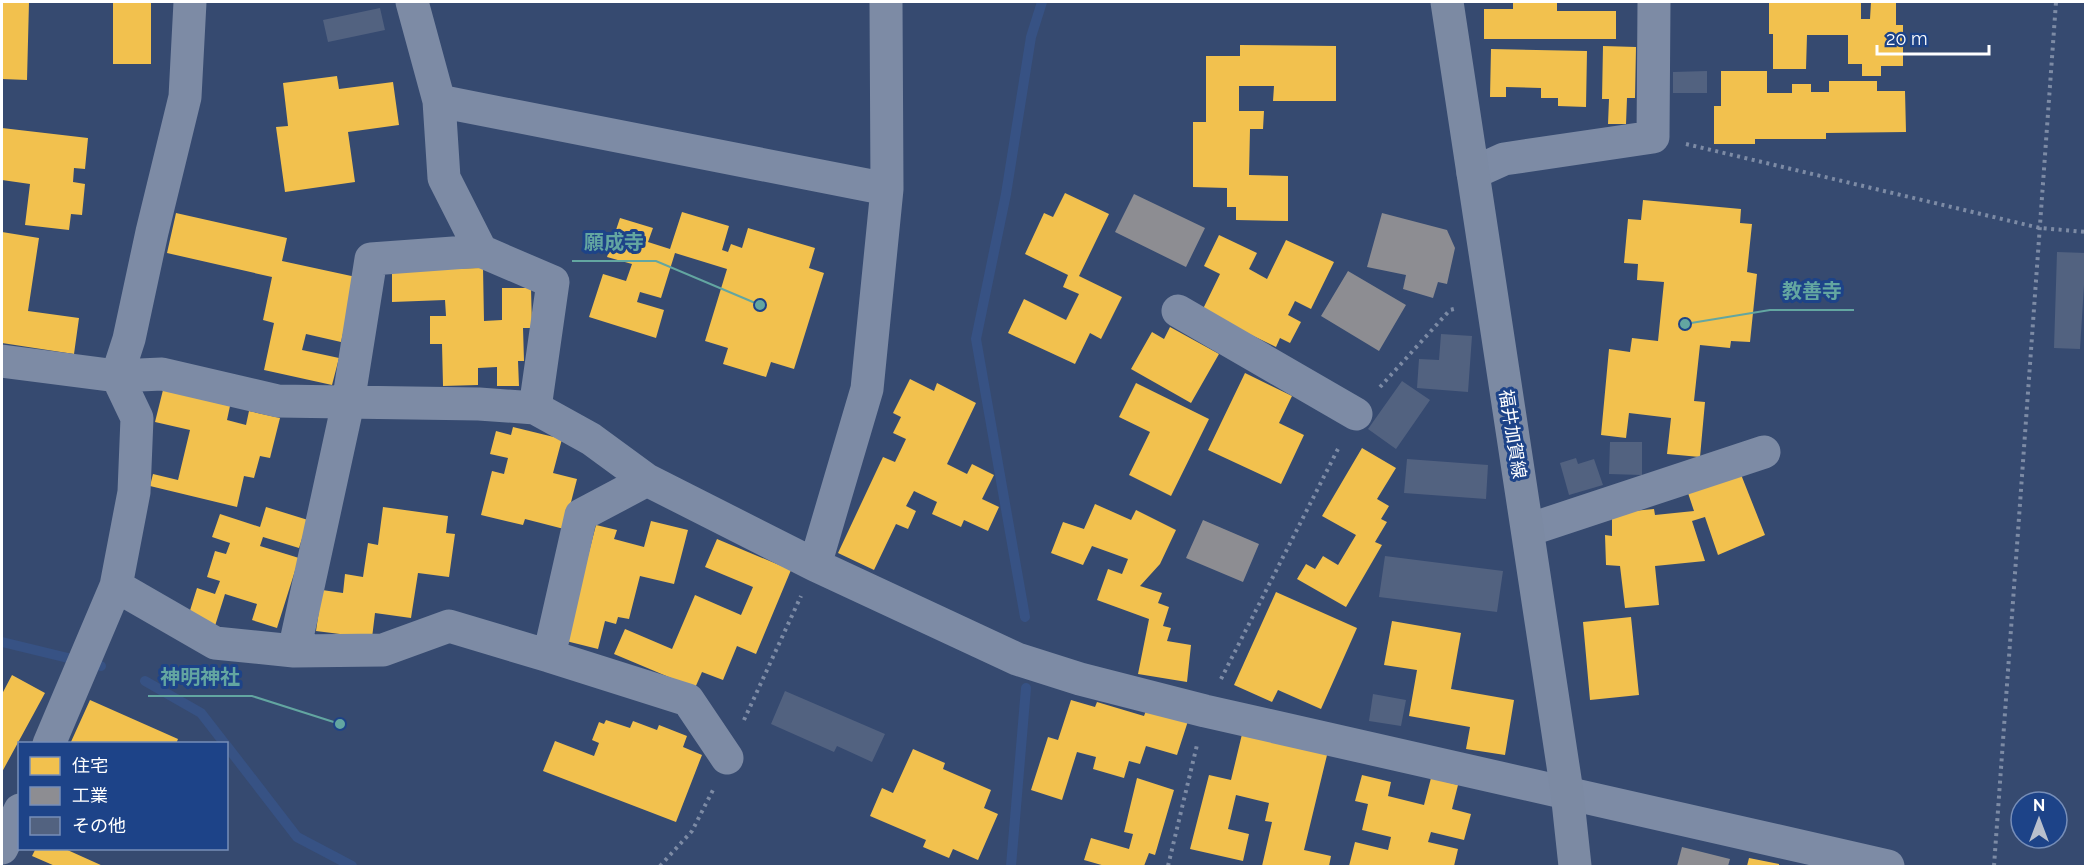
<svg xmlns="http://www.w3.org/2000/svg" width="2087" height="868" viewBox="0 0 2087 868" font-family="Raleway,'Noto Sans JP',sans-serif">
<rect width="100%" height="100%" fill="#364a70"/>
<!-- homes -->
<path fill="#f2c14e" d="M2 2H29L27 80 2 79Z
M113 2H151V64H113Z
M1513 2H1557V11H1616V39H1484V9H1513Z
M1769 2H1861V19H1870L1871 2H1896V25H1903V66H1881V76H1862V64H1848V35H1807L1806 69H1773V34H1769Z
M1240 45 1336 46V101H1273L1274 86H1239V111H1264L1263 129H1250L1249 175 1288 176V221L1236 220V207H1227V188L1193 187V122H1206V56H1240Z
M1603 46 1636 47 1635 98H1627L1626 124H1608L1609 99H1602Z
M1491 49 1587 51 1586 107 1558 106V98H1541V88L1506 87V97H1490Z
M1721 71H1767V93H1792V84H1811V92H1829V81H1877V91H1905L1906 132 1826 133V139H1755V144H1714V106H1721Z
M337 76 339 89 393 82 399 125 348 132 355 182 285 192 276 127 288 126 283 83Z
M2 128 88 138 85 169 74 168 73 182 85 184 82 215 71 214 69 230 25 225 30 184 2 180Z
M1065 193 1109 214 1079 276 1122 297 1101 339 1090 333 1075 364 1008 333 1024 299 1066 320 1079 294 1063 287 1068 275 1025 254 1044 213 1053 217Z
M1643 200 1741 209 1740 223 1752 224 1747 272 1757 274 1750 342 1731 341 1730 348 1700 345 1694 401 1705 402 1700 457 1667 454 1671 418 1629 413 1626 438 1601 435 1609 349 1630 352 1632 338 1658 341 1664 282 1637 280 1638 264 1624 263 1628 219 1641 220Z
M682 212 729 226 722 250 728 252 731 244 742 248 748 228 815 248 809 268 824 273 794 369 771 362 766 377 723 364 728 348 705 341 727 269 675 253 661 298 640 292 637 302 664 310 656 338 589 317 603 274 626 281 632 264 607 257 620 218 653 228 648 242 670 249Z
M176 213 287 238 282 261 356 277 341 342 306 334 302 350 339 358 332 385 264 370 274 323 263 320 272 277 167 253Z
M2 232 39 238 28 311 79 318 74 354 2 343Z
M1219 235 1257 253 1249 269 1267 279 1286 240 1334 262 1311 309 1295 301 1288 315 1301 322 1290 343 1280 338 1276 347 1202 311 1220 274 1204 266Z
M483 268 484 321 502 320V288H531L532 328H523L524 361H518L519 386H497V367L478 368V385L443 386 442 344H430V316H446L445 300 392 302V270Z
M1170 327 1219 354 1191 403 1131 369 1152 332 1164 339Z
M1245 373 1292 396 1279 423 1304 435 1281 484 1208 450Z
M910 379 934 391 937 383 976 403 947 464 967 474 972 464 994 475 982 499 999 507 988 531 964 520 961 527 932 514 937 502 914 491 906 506 916 511 908 529 896 524 874 570 838 553 883 457 895 462 906 439 893 433 901 417 893 413Z
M1136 383 1209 419 1171 496 1129 475 1150 432 1119 417Z
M163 390 230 406 227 420 246 425 249 411 280 418 270 458 260 456 254 478 244 476 237 507 150 486 153 474 178 480 190 430 155 422Z
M513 427 562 439 553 473 577 479 564 529 525 519 523 525 481 515 492 471 504 474 508 458 490 454 496 431 511 435Z
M1362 448 1396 468 1377 499 1389 506 1381 519 1387 522 1375 542 1382 545 1346 607 1297 579 1306 564 1315 569 1323 556 1338 565 1356 535 1322 516Z
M1740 472 1765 535 1718 555 1705 517 1692 521 1705 561 1655 566 1659 605 1625 608 1620 566 1606 565 1605 535 1612 536V513L1654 509 1655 515 1694 511 1688 493Z
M1095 504 1131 520 1136 510 1176 530 1160 564 1140 586 1162 593 1158 603 1169 607 1163 626 1171 628 1167 641 1191 645 1187 682 1138 674 1149 619 1097 600 1108 569 1122 574 1128 559 1092 546 1083 565 1051 553 1063 522 1084 529Z
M266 507 308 520 299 548 263 537 260 546 299 558 277 628 252 620 257 604 225 594 215 626 188 617 197 588 215 594 220 581 207 577 215 551 226 554 230 543 212 537 220 514 260 527Z
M383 507 448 516 446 533 455 534 449 577 418 573 411 618 375 613 372 638 316 631 322 590 343 593 345 574 363 577 368 543 378 545Z
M651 521 688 530 674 584 640 576 629 619 618 617 616 624 605 621 598 649 566 641 596 525 617 530 614 539 644 547Z
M717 539 791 570 756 654 737 646 723 680 702 672 695 688 614 654 625 629 672 649 695 595 741 615 753 587 705 567Z
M1276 592 1357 628 1321 709 1278 690 1272 702 1234 685Z
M1631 617 1639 695 1590 700 1583 622Z
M1392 621 1461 633 1451 689 1514 700 1505 755 1466 749 1470 727 1409 716 1417 670 1384 665Z
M12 675 45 693 2 772V694Z
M90 700 178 739 176 744H70Z
M1071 700 1095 707 1097 702 1144 716 1147 708 1188 721 1177 755 1146 746 1140 764 1129 761 1124 778 1093 769 1096 757 1077 752 1062 800 1031 790 1048 737 1058 740Z
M606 720 630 728 633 721 657 730 659 725 687 736 683 747 702 755 676 822 543 771 555 741 594 756 599 743 592 740 599 722 604 724Z
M1243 730 1328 751 1304 850 1331 856 1329 866H1262L1272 822 1265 821 1269 803 1236 795 1228 829 1249 834 1243 861 1190 849 1209 775 1231 780Z
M913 749 945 763 943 769 991 790 984 808 998 814 978 860 953 849 949 858 923 847 926 840 870 816 882 788 893 793Z
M1362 775 1391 782 1388 796 1424 805 1431 778 1458 785 1452 809 1471 814 1464 840 1431 832 1428 842 1458 849 1454 866H1349L1355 842 1388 850 1391 837 1362 830 1368 804 1355 801Z
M1137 778 1174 790 1155 855 1149 853 1144 866H1105L1084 860 1091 838 1129 849 1133 834 1124 832Z
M36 848H63L103 866H55L32 856Z
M1749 858 1779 864V866H1747Z"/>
<!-- industry -->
<path fill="#8d8d92" d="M1134 194 1205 228 1186 267 1115 232Z
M1382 213 1447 230 1455 248 1447 284 1438 282 1433 298 1403 289 1406 275 1367 267Z
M1348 271 1406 305 1379 351 1321 316Z
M1203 520 1259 544 1243 582 1186 558Z
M1682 847 1730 859 1728 866H1677Z"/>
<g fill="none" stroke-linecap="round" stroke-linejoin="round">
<!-- stream -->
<path stroke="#375284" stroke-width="10" d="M1025 617 976 339 1006 194 1031 37 1042 2
M2 642 101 666
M145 681 201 713 225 744
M226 745 297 837 352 866
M1011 866 1026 688"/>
</g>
<!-- building -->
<path fill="#526280" d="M380 8 385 30 328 42 323 20Z
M1707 71V93H1673V72Z
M2057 252 2086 253 2080 349 2054 348Z
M1441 334 1472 336 1468 392 1417 388 1419 359 1439 360Z
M1402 381 1430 400 1396 449 1368 429Z
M1610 442H1642V475L1609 474Z
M1576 458 1578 464 1594 459 1603 485 1569 495 1560 463Z
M1407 459 1488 465 1486 499 1404 493Z
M1385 556 1503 571 1497 612 1379 597Z
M785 691 885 734 872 762 837 746 834 752 771 724Z
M1373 694 1406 700 1401 726 1369 721Z"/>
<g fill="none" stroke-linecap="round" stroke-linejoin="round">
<!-- path -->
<path stroke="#7d8ba5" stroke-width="4" stroke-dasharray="3 4.5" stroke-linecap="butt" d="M1686 144 2040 228 2086 232
M1380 387 1450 310 1458 308
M1221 679 1340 445
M744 720 801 596
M660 866 692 831 713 790
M1168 866 1197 745
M1994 866 2056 2"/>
<!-- minor -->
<path stroke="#7d8ba5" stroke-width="33" d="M412 2 439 101
M1473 173 1504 159 1653 137 1654 2
M1178 311 1356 414
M2 361 117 376 162 374 278 401 479 404 535 408 591 439 647 480 815 565 1017 659 1080 679 1205 711 1888 866
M535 408 553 282 481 251 444 178 439 101 887 189
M1528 530 1764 452
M815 565 867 389 887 189 886 2
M116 586 215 643 294 651 348 403 371 259 481 251
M294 651 383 650 449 626 549 656 581 515 647 480
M549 656 688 700 727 758
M49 744 116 586 134 492 137 418 117 376 129 339 152 232 185 97 190 2
M2 848 20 810"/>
<!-- primary -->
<path stroke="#7c8aa3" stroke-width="33" d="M1447 2 1567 792 1575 866"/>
</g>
<g text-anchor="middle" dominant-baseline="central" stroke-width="6" stroke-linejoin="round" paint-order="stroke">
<!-- street labels -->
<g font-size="18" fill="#fff" stroke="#1d4388">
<text transform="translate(1513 434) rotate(81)">福井加賀線</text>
</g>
</g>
<!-- callouts -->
<path fill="none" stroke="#63a6a1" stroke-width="2" d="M760 305L656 261H572M1685 324L1770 310H1854M340 724L252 696H148"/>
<g fill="#63a6a1" stroke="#1d4388" stroke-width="2">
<circle cx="760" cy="305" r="6"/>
<circle cx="1685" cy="324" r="6"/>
<circle cx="340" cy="724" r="6"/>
</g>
<g font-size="20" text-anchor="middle" font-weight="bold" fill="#63a6a1" stroke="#1d4388" stroke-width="6" stroke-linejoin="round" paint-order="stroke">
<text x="614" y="249">願成寺</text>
<text x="1812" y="298">教善寺</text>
<text x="200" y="684">神明神社</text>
</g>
<!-- border -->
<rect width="2087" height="868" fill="none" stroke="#ffffff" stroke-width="6"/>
<!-- legend -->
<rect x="18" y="742" width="210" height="108" fill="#1d4388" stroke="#778eb8" stroke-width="1.5"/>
<rect x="30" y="757" width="30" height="18" fill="#f2c14e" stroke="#778eb8" stroke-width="1.5"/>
<text x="72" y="772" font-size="18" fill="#ffffff">住宅</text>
<rect x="30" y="787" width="30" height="18" fill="#8d8d92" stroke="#778eb8" stroke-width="1.5"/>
<text x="72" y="802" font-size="18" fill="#ffffff">工業</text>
<rect x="30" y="817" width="30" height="18" fill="#526280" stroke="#778eb8" stroke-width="1.5"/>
<text x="72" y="832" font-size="18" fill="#ffffff">その他</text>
<!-- north arrow -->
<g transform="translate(2039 820)"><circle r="28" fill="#1d4388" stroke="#778eb8" stroke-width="1.5"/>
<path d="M0-4.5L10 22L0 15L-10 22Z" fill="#b9c0cd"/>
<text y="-9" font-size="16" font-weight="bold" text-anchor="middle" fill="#ffffff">N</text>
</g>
<!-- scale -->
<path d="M1877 45v9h112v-9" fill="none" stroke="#ffffff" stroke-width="3"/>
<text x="1886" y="45" font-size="18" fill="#ffffff" stroke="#1d4388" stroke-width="4.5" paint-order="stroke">20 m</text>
</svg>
